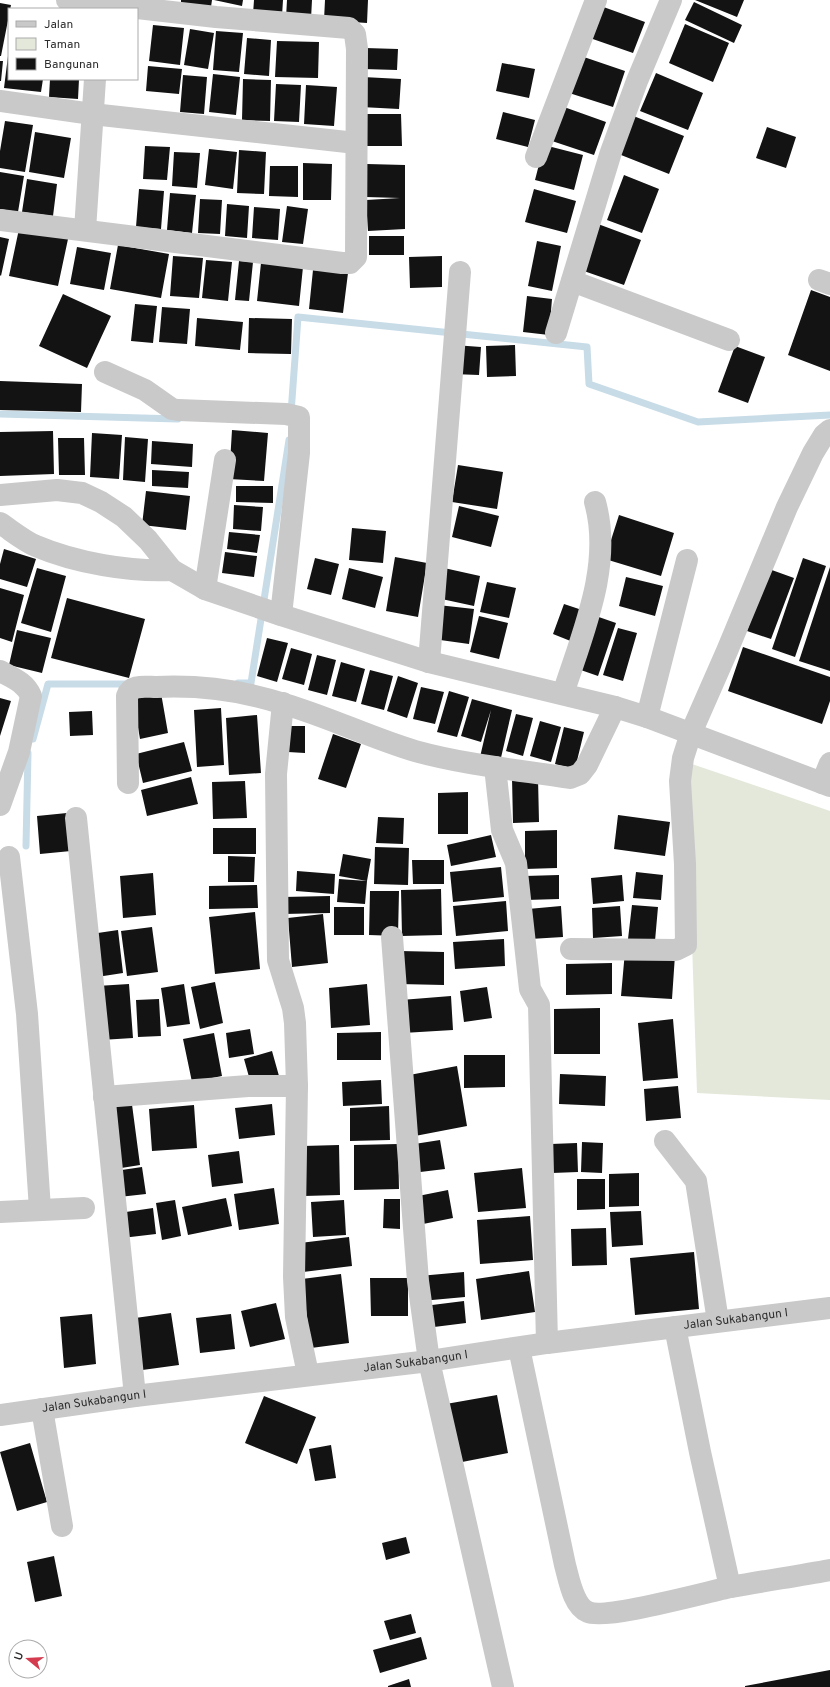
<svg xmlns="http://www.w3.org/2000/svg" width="830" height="1687" viewBox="0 0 830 1687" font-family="Overpass,sans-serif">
<rect width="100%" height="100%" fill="#fff"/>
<!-- green -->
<path fill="#e3e8da" d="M686 762 830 811V1100L697 1093Z"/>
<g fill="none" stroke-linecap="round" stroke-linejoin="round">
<!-- stream -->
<path stroke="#c8dce7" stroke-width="7" d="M291 413 298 317 587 347 589 384 698 422 830 415
M0 414 178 419
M238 683H251L289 440
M33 739 48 684H131
M26 846 28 753"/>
</g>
<!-- building -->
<path fill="#131313" d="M181 0H212L211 7 181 4Z
M214 0H243L242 6Z
M254 0H283L282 16 253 14Z
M287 0H312L311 19 286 18Z
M325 0H368L367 23 324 20Z
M695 0H744L737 17Z
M694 2 742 25 734 43 685 20Z
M0 3 11 5 1 56H0Z
M598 5 645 22 633 53 587 37Z
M685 24 729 43 713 82 669 63Z
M153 25 184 28 180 65 149 61Z
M190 29 214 33 208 69 184 65Z
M216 31 243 33 239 72 213 70Z
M247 38 271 40 269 76 244 74Z
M277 41 319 42 318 78 275 77Z
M365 48 398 49 397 70 363 69Z
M578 55 625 71 613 107 566 92Z
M8 56 9 79H43L41 92 4 88Z
M0 61H3L1 81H0Z
M502 63 535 69 529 98 496 91Z
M148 66 182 69 179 94 146 91Z
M656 73 703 93 688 130 640 111Z
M213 74 240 77 236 115 209 112Z
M183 75 207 77 204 114 180 112Z
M363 77 401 79 399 109 361 107Z
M50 79H79L78 99 49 97Z
M243 79 271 80 270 121 242 120Z
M276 84 301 85 299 122 274 121Z
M306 85 337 87 334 126 304 124Z
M564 107 606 122 594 155 552 141Z
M503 112 535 120 528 147 496 139Z
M365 114H401L402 146H365Z
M631 115 684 136 669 174 616 153Z
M5 121 33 125 25 172 0 168V151Z
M767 127 796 137 786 168 756 158Z
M35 132 71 138 64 178 29 172Z
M544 145 583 155 574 190 535 180Z
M145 146 170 147 167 180 143 179Z
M209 149 237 152 233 189 205 185Z
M239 150 266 152 264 194 237 193Z
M174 152 200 153 197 188 172 186Z
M303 163 332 164 331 200H303Z
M367 164 405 165V229L368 231 366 200 400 198 366 197Z
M270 166H298V197L269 196Z
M0 172 24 176 18 212 0 209Z
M624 175 659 189 642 233 607 220Z
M27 179 57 184 53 216 22 212Z
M139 189 164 191 161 229 136 227Z
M534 189 576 201 567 233 525 222Z
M170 193 196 195 192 233 167 230Z
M200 199 222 200 220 234 198 233Z
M227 204 249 206 247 238 225 236Z
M287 206 308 209 303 244 282 242Z
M254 207 280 209 278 240 252 238Z
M598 224 641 240 624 285 581 270Z
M19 229 68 239 58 286 9 276Z
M369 236H404V255H369Z
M0 237 9 239 1 276 0 275Z
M537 241 561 246 552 291 528 286Z
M118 245 169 254 161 298 110 289Z
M77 247 111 253 104 290 70 284Z
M173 256 203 258 199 298 170 296Z
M442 256V287L410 288 409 257Z
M206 260 232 262 228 301 202 298Z
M239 261 253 262 249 301 235 300Z
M261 263 303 267 299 306 257 301Z
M313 270 348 273 343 313 309 309Z
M811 290 830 297V371L788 355Z
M63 294 111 316 87 368 39 346Z
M527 296 552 299 549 335 523 332Z
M135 304 157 306 153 343 131 341Z
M162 307 190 309 187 344 159 342Z
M197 318 243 322 240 350 195 346Z
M249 318 292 319 291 354 248 353Z
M454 345 481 347 479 375 452 374Z
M515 345 516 376 487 377 486 346Z
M735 346 765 357 748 403 718 392Z
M0 381 82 384 81 412 0 410Z
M232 430 268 433 264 481 229 479Z
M53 431 54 474 0 476V432Z
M92 433 122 435 119 479 90 477Z
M125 437 148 439 145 482 123 480Z
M58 438H84L85 475H59Z
M152 441 193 444 192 467 151 464Z
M458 465 503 472 497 509 452 502Z
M152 470 189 472 188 488 152 486Z
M236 486H273V503L236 502Z
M146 491 190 496 186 530 142 525Z
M234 505 263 507 261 531 233 529Z
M459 506 499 516 491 547 452 537Z
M619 515 674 533 661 576 605 559Z
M352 528 386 531 383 563 349 560Z
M229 532 260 535 257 553 227 549Z
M4 549 36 559 27 587 0 579V564Z
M225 552 257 556 254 577 222 573Z
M395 557 427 563 418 617 386 611Z
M315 558 339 564 331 595 307 589Z
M803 558 826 566 795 657 772 649Z
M830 567V671L799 661Z
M37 568 66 576 51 632 21 623Z
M349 568 383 577 375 608 342 599Z
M444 568 480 576 474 606 437 598Z
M769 569 794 578 771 639 747 631Z
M626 577 663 586 655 616 619 606Z
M487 582 516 588 509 618 480 612Z
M0 588 24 595 12 642 0 638Z
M67 598 145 619 129 678 51 658Z
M564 604 585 611 573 642 553 634Z
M438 605 474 609 469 644 433 639Z
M593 615 616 623 598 676 575 668Z
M479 616 508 623 499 659 470 652Z
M618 628 637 633 623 681 603 675Z
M17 630 51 638 42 673 9 665Z
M267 638 288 643 277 682 257 676Z
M743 647 830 677V701L822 724 728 691Z
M291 648 312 654 304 685 282 679Z
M317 655 336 660 327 695 308 690Z
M341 662 365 669 356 702 332 696Z
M370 670 393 676 384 710 361 704Z
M398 676 418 683 407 718 387 711Z
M421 687 444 692 435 724 413 719Z
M449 691 469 697 457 737 437 732Z
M161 693 168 733 140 739 133 698Z
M0 698 11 701 0 736Z
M472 699 512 710 500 762 480 757 491 710 481 742 461 736Z
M221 708 224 765 197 767 194 710Z
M92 711 93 735 70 736 69 712Z
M516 714 533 718 523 756 506 751Z
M257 715 261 773 229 775 226 718Z
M540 721 561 727 551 762 530 756Z
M288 726H305V753L288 752Z
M564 727 584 732 575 769 555 764Z
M333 734 361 744 346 788 318 779Z
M184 742 192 771 143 783 136 754Z
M191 777 198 804 147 816 141 790Z
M512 778H538L539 822 513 823Z
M245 781 247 818 213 819 212 782Z
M468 792V834H438V793Z
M67 813 71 851 40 854 37 816Z
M618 815 670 822 665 856 614 849Z
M378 817 404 818 403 844 376 843Z
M213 828H256V854H213Z
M557 830V868L525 869V831Z
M491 835 496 857 451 866 447 845Z
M375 847 409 848 408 885 374 884Z
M343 854 371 859 367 881 339 876Z
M228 856 255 857 254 882H228Z
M412 860H444V884H413Z
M501 867 504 897 453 902 450 872Z
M297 871 335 874 334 894 296 891Z
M636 872 663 875 661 900 633 898Z
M153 873 156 915 123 918 120 876Z
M559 875V899L526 900 525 876Z
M622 875 624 901 593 904 591 878Z
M339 879 367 881 365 904 337 902Z
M257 885 258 908 209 909V886Z
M441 889 442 935 402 936 401 890Z
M370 891H399L398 936 369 935Z
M330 896V913L283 914V897Z
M506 901 508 931 456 936 453 906Z
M632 905 658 907 655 941 628 939Z
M561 906 563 937 530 939 528 909Z
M620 906 622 936 593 938 592 908Z
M334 907H364V935H334Z
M255 912 260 969 215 974 209 917Z
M323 914 328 963 292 967 288 918Z
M152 927 158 972 127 976 121 931Z
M118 930 123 973 97 977 91 934Z
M504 939 505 966 455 969 453 942Z
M400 951 444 952V985L399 984Z
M625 951 675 955 672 999 621 996Z
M612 963V994L566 995V964Z
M215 982 223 1023 200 1029 191 987Z
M129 984 133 1038 101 1040 97 986Z
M184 984 190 1024 167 1027 161 988Z
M367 984 370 1025 331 1028 329 988Z
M487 987 492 1018 464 1022 460 991Z
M451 996 453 1030 403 1033 401 1000Z
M159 999 161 1036 138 1037 136 1000Z
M600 1008V1054H554V1009Z
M673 1019 678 1078 643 1081 638 1023Z
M250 1029 254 1054 229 1058 226 1033Z
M381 1032V1060H337V1033Z
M214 1033 222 1076 192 1082 183 1039Z
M272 1051 279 1076 251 1084 244 1059Z
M464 1055H505V1087L464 1088Z
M457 1066 467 1126 415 1136 404 1076Z
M560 1074 606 1076 605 1106 559 1104Z
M381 1080 382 1104 343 1106 342 1082Z
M678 1086 681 1118 646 1121 644 1089Z
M131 1097 140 1165 115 1169 105 1101Z
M272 1104 275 1135 239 1139 235 1108Z
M194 1105 197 1148 152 1151 149 1109Z
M389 1106 390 1140 350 1141V1108Z
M440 1140 445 1169 412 1173 408 1145Z
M582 1142 603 1143 602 1173 581 1172Z
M577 1143 578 1172 552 1173 551 1144Z
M398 1144 399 1189 354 1190V1145Z
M339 1145 340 1195 304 1196 303 1146Z
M239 1151 243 1183 212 1187 208 1155Z
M142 1167 146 1194 119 1197 115 1171Z
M522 1168 526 1208 478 1212 474 1173Z
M639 1173V1206L609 1207V1174Z
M577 1179H605V1209L577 1210Z
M274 1188 279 1224 239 1230 234 1194Z
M448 1190 453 1218 423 1224 418 1196Z
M226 1198 232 1226 188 1235 182 1207Z
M384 1199H400V1229L383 1228Z
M175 1200 181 1236 162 1240 156 1203Z
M344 1200 346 1235 313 1237 311 1202Z
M153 1208 156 1234 122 1238 119 1213Z
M641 1211 643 1245 612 1247 610 1212Z
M530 1216 533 1260 480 1264 477 1220Z
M606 1228 607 1265 572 1266 571 1229Z
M349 1237 352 1266 303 1272 300 1243Z
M694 1252 699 1309 635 1315 630 1258Z
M529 1271 535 1312 481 1320 476 1279Z
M464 1272 465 1297 421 1301 419 1276Z
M341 1274 349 1343 311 1348 302 1279Z
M370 1278H408V1316H371Z
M464 1301 466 1323 426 1328 424 1306Z
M276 1303 285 1339 250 1347 241 1311Z
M171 1313 179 1365 135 1371 128 1319Z
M92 1314 96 1364 64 1368 60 1317Z
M231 1314 235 1349 200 1353 196 1318Z
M497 1395 508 1453 457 1463 446 1404Z
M264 1396 316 1417 297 1464 245 1443Z
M30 1443 47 1502 17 1511 0 1452Z
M331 1445 336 1478 315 1481 309 1449Z
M406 1537 410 1553 386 1560 382 1543Z
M54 1556 62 1596 35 1602 27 1562Z
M411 1614 416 1633 390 1640 384 1621Z
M421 1637 427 1659 380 1673 373 1650Z
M830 1670V1687H745V1686Z
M409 1679 411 1687H388V1686Z"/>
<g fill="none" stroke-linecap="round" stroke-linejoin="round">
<!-- street -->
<g stroke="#c9c9c9" stroke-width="22">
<path d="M0 101 92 114 356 143"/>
<path d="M536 157 596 0"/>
<path d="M0 220 342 263H350L356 257 357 49 355 34 349 28 216 17 67 0"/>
<path d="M85 230 95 79"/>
<path d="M819 280 830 284"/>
<path d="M572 281 729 340"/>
<path d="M556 333 611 152 637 81 671 0"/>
<path d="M105 372 145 390 172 409 178 410 286 414 299 417V453L281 615"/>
<path d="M0 495 57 490 82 493 101 502 124 517 148 540 172 570 205 589 281 615 429 662 615 707 647 717 830 786"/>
<path d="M0 523C12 531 24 541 36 546 76 563 130 572 172 570"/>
<path d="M205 589 225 460"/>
<path d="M429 662 460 272"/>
<path d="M0 671C13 678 25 682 31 696L19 752 0 805"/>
<path d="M563 694C582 634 613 566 595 502"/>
<path d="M283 703 276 774 278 960 293 1008 295 1023 297 1086 294 1277 296 1317 308 1374"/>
<path d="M647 717 687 560"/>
<path d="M495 767 502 830 516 863 530 989 539 1005 547 1343"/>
<path d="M128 783 127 696C131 684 145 687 156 687 198 685 244 691 284 704 329 717 371 738 415 751 466 765 519 770 570 778L580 774 587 765 615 707"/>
<path d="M822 783 830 763"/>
<path d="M76 818 135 1396"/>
<path d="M9 857 27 1014 40 1209"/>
<path d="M392 937 418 1281 429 1361 503 1687"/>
<path d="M571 949 676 950 686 945 685 864 680 781 683 758 691 733 727 651 787 507 813 453 824 435 830 430"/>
<path d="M104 1097 248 1086H297"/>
<path d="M665 1141 696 1181 718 1321"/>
<path d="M0 1212 84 1208"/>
<path d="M675 1327 700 1452 730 1587"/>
<path d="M519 1348 565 1565C569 1579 573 1606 588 1612 606 1620 706 1592 731 1587 764 1581 797 1576 830 1570"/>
<path d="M42 1409 62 1526"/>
<path id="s1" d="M0 1415 135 1396 429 1361 547 1343 830 1308"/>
</g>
</g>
<g text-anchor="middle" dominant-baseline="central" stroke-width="4" stroke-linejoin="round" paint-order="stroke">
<!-- street labels -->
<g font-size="12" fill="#2c2c2c" stroke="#fff">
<text stroke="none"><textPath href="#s1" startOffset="742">Jalan Sukabangun I</textPath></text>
<text stroke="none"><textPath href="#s1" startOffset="419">Jalan Sukabangun I</textPath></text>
<text stroke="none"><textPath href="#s1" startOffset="95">Jalan Sukabangun I</textPath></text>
</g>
</g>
<!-- legend -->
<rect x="8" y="8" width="130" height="72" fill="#ffffff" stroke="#ababab"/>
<rect x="16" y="21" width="20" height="6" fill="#c9c9c9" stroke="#ababab"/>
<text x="44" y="28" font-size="12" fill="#2c2c2c">Jalan</text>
<rect x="16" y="38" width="20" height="12" fill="#e3e8da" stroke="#ababab"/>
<text x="44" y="48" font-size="12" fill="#2c2c2c">Taman</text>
<rect x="16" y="58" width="20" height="12" fill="#131313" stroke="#ababab"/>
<text x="44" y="68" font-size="12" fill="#2c2c2c">Bangunan</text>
<!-- north arrow -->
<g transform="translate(28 1659) rotate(288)"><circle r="19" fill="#ffffff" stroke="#ababab"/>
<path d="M0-3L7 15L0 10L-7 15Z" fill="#d53b4e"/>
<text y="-6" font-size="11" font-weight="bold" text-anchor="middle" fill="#2c2c2c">U</text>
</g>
</svg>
